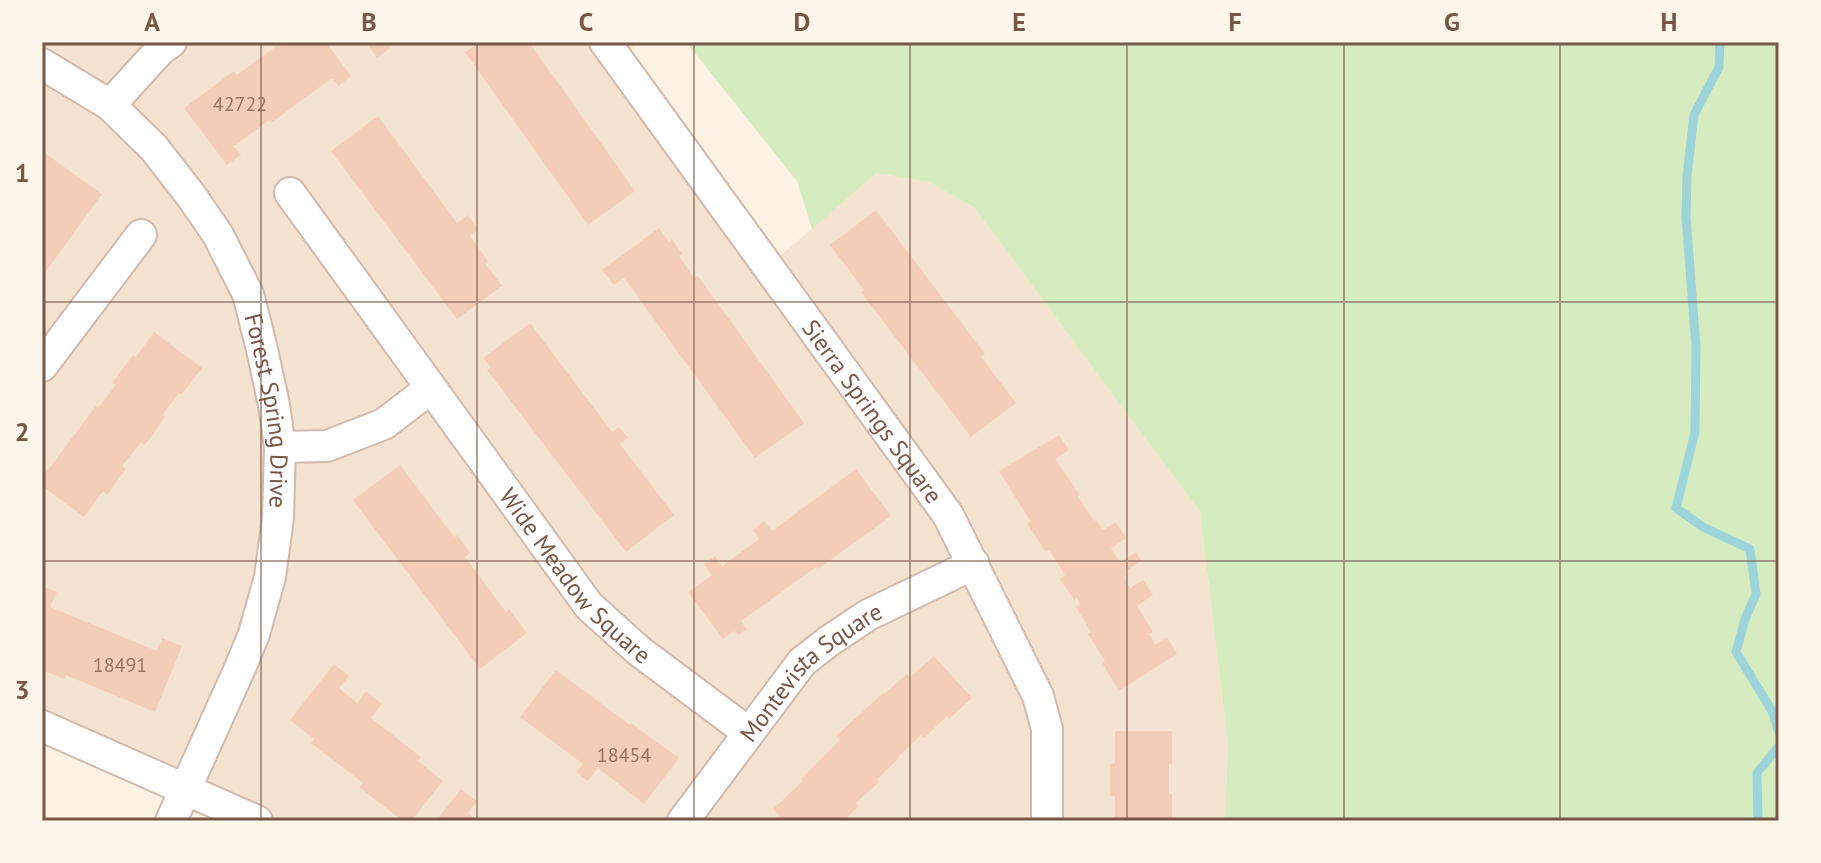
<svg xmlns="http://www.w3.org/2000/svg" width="1821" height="863" viewBox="0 0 1821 863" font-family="'PT Sans',sans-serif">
<rect width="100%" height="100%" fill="#fdf2e3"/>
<!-- residential -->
<path fill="#f5e3d1" d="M42 42H638L618 59 765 269 876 173 929 182 974 207 1200 512 1228 744 1225 821H257L42 725Z"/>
<!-- green -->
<path fill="#d5ecc1" d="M686 42H1779V821H1225L1228 744 1200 512 974 207 929 182 876 173 812 229 797 181Z"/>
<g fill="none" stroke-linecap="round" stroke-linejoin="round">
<!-- stream -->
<path stroke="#9cd4da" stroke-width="9" d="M1720 42 1719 67 1694 115 1687 176 1686 217 1696 347 1695 432 1676 508 1703 527 1750 549 1756 594 1745 619 1736 652 1772 711 1779 733
M1758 821 1757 773 1779 746"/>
</g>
<!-- building -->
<path fill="#f4cdb9" d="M282 42H326L351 76 338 86 332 78 271 123 269 120 234 146 241 155 227 165 184 108 234 71 237 75Z
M366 42H385L390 48 377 58Z
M480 42H529L635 191 588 225 465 52Z
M378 116 457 223 468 215 478 229 470 236 488 261 485 263 502 286 457 319 331 151Z
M42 151 102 194 42 277 43 177Z
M876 210 985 354 981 357 1016 403 971 437 861 292 864 290 830 245Z
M659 228 669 242 672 239 682 254 679 256 694 278 698 276 804 423 755 458 624 278 614 285 602 270Z
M530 323 612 432 619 427 628 438 620 444 674 515 626 552 487 370 491 367 483 358Z
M154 332 202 368 181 395 179 393 162 415 165 417 145 445 141 442 122 466 126 469 107 495 103 491 84 517 42 486V478L96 406 98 408 116 385 112 383 133 355 136 357Z
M1059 435 1069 450 1055 459 1080 495 1078 496 1094 521 1096 520 1103 530 1116 522 1126 538 1111 548 1120 562 1136 552 1141 561 1126 571 1128 575 1124 577 1130 588 1143 580 1153 595 1137 606 1153 632 1149 634 1155 645 1167 637 1177 654 1119 691 1102 663 1105 661 1088 634 1091 632 1076 607 1080 604 1077 598 1074 600 1060 579 1065 575 1049 550 1045 551 1027 523 1031 522 999 471Z
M400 465 454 537 457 535 470 553 465 557 506 612 509 609 527 633 480 669 353 500Z
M856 469 891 516 818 569 816 567 741 621 747 629 738 635 734 631 723 639 688 592 712 575 704 564 715 556 722 566 759 539 753 530 764 521 772 531Z
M42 586 57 592 50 607 157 651 162 638 182 646 155 712 66 675 64 679 42 670Z
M934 656 972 698 949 719 947 716 924 738 921 735 898 757 899 758 877 779 879 782 856 803 859 806 843 821H784L773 809 803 781 801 779 840 740 836 736 883 693 884 694 907 674 910 677Z
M334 664 349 676 339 688 357 703 366 691 382 704 371 718 421 757 418 761 443 781 411 821H403L359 787 363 783 311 743 314 739 290 720Z
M556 670 630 725 631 723 679 758 644 804 598 768 588 781 576 772 583 764 520 717Z
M1115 731H1172V764H1169V794H1172V821H1115V796H1110V764L1115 763Z
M461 789 477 801 468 813 479 821H436Z"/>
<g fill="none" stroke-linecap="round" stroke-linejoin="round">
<!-- minor casing -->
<g stroke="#d1baac" stroke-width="34">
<g id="minor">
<path id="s1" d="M605 42 948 515 1038 696 1047 729V821"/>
<path id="s2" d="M42 64 110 105 154 148 192 197 218 235 248 294 261 345 274 405 280 447 278 518 270 577 254 634 240 668 171 821"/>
<path d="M110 105 160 50 171 42"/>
<path id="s3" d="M290 193 589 606 639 651 749 733"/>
<path d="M42 366 141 235"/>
<path d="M280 447 327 446 384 424 431 388"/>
<path d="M42 726 257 821"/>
<path id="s4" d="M683 821 802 662 829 641 868 615 974 564"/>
</g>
</g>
<!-- minor -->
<use href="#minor" stroke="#fff" stroke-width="30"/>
</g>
<!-- grid -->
<path fill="none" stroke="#775648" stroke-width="2" stroke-opacity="0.55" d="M261 42V821M477 42V821M694 42V821M910 42V821M1127 42V821M1344 42V821M1560 42V821M42 302H1779M42 561H1779"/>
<g text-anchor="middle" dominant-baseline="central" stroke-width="7" stroke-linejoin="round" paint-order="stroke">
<!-- number labels -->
<g font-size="20" fill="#967464">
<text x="240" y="104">42722</text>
<text x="120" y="665">18491</text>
<text x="624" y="755">18454</text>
</g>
<!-- street labels -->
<g font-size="24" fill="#775648" stroke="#fff6ea">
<text stroke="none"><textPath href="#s2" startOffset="434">Forest Spring Drive</textPath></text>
<text stroke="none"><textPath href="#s1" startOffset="456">Sierra Springs Square</textPath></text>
<text stroke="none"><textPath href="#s3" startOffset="478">Wide Meadow Square</textPath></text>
<text stroke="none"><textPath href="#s4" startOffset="198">Montevista Square</textPath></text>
</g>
</g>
<!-- border -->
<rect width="1821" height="863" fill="none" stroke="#fff6ea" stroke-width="88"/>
<rect x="44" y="44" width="1733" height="775" fill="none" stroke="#775648" stroke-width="3"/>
<g font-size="26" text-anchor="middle" font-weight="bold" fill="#775648">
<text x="152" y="31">A</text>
<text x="369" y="31">B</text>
<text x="586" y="31">C</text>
<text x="802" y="31">D</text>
<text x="1019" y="31">E</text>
<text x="1235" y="31">F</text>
<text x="1452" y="31">G</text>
<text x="1669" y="31">H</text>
<text x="22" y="182">1</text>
<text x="22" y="441">2</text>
<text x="22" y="699">3</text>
</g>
</svg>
